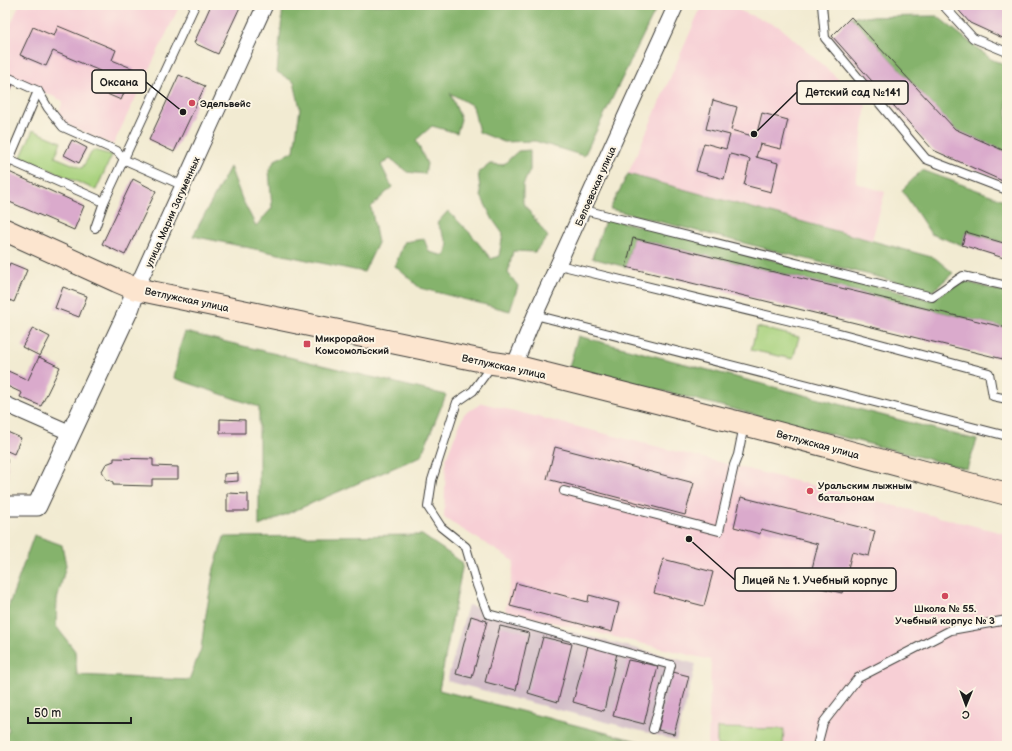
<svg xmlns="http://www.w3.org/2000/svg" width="1012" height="751" font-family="'Balsamiq Sans',sans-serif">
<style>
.built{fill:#f7cfd5}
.industrial{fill:#d2bdc8}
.green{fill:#a7d17d;stroke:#62764c}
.forest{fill:#85b36c;stroke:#506844}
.building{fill:#daaacc}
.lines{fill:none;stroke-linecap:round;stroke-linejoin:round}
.service-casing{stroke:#3c3b37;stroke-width:10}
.minor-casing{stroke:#3c3b37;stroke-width:17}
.tertiary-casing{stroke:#3c3b37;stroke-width:21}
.secondary-casing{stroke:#3c3b37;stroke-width:24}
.service{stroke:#fff;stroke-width:8}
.minor{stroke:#fff;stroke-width:15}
.tertiary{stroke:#fff;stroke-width:19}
.secondary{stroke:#fce5cf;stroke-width:22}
.poi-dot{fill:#d1495b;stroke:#fcf5e5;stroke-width:1.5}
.labels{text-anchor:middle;stroke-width:4;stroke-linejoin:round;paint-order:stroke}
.poi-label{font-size:10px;font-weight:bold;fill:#1c1c1c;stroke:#fcf5e5;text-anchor:start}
.street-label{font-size:10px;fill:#1c1c1c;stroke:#fcf5e5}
.leader{fill:none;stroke:#1c1c1c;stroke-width:1.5}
.callout-dot{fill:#1c1c1c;stroke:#fcf5e5;stroke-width:1.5}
.callout{fill:#fcf5e5;stroke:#1c1c1c;stroke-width:1.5}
.callout-label{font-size:11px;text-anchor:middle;font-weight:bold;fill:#1c1c1c}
</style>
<rect width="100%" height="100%" fill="#fcf5e5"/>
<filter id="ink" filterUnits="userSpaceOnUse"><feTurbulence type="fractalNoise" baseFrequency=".025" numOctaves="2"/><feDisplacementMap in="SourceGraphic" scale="8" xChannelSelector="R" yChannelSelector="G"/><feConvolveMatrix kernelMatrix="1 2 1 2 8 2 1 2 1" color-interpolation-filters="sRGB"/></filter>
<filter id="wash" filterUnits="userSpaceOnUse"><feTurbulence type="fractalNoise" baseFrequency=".012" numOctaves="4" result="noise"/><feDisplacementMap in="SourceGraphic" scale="16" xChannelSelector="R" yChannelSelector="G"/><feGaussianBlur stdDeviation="0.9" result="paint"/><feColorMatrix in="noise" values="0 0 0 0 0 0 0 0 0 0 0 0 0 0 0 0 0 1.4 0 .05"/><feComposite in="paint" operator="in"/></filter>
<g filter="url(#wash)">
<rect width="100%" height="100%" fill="#f2ebd2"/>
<g class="built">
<path d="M 19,5 L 180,5 L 113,145 L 57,120 L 63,101 L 5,74 L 5,38 Z"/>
<path d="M 702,5 L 726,5 L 780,27 L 866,104 L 856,183 L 885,192 L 872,240 L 628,174 Z"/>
<path d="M 482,403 L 1007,534 L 1007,746 L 708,746 L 711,660 L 505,611 L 514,561 L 444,518 L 446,458 L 464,414 Z"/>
</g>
<path class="industrial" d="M 468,605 L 696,664 L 676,740 L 447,681 Z"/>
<g class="green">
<path d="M 33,130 L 61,142 L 55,157 L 82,168 L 93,150 L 112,155 L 96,190 L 21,157 Z"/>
<path d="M 757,327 L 799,337 L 793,359 L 751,350 Z"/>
<path d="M 717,728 L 784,729 L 783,746 L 717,746 Z"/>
</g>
<g class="forest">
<path d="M 283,5 L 658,5 L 584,156 L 535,141 L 504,142 L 479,132 L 473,106 L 450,93 L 461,119 L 457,133 L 432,126 L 416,140 L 427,164 L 425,174 L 407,172 L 390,158 L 381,165 L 392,187 L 371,207 L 378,243 L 364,272 L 193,236 L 230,167 L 242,199 L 256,226 L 272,208 L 269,170 L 275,160 L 294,151 L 300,108 L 294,82 L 277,72 Z"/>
<path d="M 937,16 L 991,59 L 1007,66 L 1007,152 L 955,129 L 851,17 Z"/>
<path d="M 530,150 L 530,170 L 523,185 L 523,203 L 548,237 L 535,252 L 513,251 L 508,273 L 518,286 L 510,311 L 420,288 L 395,266 L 404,242 L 424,239 L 429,252 L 445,256 L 448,244 L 437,223 L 448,211 L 471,234 L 491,259 L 499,256 L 503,234 L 493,220 L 481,196 L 478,173 L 490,164 L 503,165 L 518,151 Z"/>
<path d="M 922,170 L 1007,201 L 1007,244 L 966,232 L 962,245 L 931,234 L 902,190 Z"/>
<path d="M 628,174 L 935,258 L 953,273 L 933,291 L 610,209 Z"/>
<path d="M 606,218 L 931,300 L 963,281 L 1007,293 L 1007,328 L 633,238 L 626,267 L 592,258 Z"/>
<path d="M 185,332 L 446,395 L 421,456 L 259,526 L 259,407 L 174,378 L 179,349 Z"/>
<path d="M 578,336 L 977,440 L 967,469 L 569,367 Z"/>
<path d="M 34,535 L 62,545 L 66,565 L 57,600 L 56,626 L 75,651 L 77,675 L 189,680 L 201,649 L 204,626 L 214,568 L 224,537 L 422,535 L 463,563 L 439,690 L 657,746 L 5,746 L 5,737 L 9,730 L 5,721 L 5,616 Z"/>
</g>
<g id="blocks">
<g class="building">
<path d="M 211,5 L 241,5 L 218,54 L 194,43 Z"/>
<path d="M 954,5 L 999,5 L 1007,9 L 1007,40 L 970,23 Z"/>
<path d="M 851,17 L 955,129 L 1007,152 L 1007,183 L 933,150 L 832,36 Z"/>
<path d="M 58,26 L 116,50 L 112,60 L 134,69 L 121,100 L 93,88 L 100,71 L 53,51 L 46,66 L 20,55 L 33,27 L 54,36 Z"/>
<path d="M 179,75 L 205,86 L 174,152 L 149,140 Z"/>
<path d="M 5,78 L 14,82 L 5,102 Z"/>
<path d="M 713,100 L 737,107 L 731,130 L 756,137 L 762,113 L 788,120 L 781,149 L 760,144 L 756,157 L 778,163 L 771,192 L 744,185 L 750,159 L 730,154 L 724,179 L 696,171 L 704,143 L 726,149 L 730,135 L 706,129 Z"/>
<path d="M 72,140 L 87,148 L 79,163 L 64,155 Z"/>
<path d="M 9,172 L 84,206 L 74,230 L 5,200 L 5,181 Z"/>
<path d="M 133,179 L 156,191 L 125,255 L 102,244 Z"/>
<path d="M 966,232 L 1007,244 L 1007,259 L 962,245 Z"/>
<path d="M 633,238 L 1007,328 L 1007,360 L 626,267 Z"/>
<path d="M 10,263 L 27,270 L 14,302 L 5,298 L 5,276 Z"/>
<path d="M 63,287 L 87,296 L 79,317 L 55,308 Z"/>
<path d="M 33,328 L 50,337 L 40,356 L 22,347 Z"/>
<path d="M 39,357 L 60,367 L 41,406 L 20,397 L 22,393 L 5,385 L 5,377 L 8,371 L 28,380 Z"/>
<path d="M 220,419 L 245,420 L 245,433 L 220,433 Z"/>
<path d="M 5,431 L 21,438 L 14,454 L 5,450 Z"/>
<path d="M 555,447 L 694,483 L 685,515 L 547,479 Z"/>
<path d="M 5,458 L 7,458 L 8,484 L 5,484 Z"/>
<path d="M 114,458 L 153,459 L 153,466 L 178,467 L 178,479 L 152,479 L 152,486 L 113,485 L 113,482 L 106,479 L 102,471 L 106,464 L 114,461 Z"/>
<path d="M 238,473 L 238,481 L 224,482 L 224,474 Z"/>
<path d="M 227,493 L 248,494 L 248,511 L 227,511 Z"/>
<path d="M 741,497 L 875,531 L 869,556 L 852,552 L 842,593 L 808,585 L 818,544 L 761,529 L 760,534 L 734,527 Z"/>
<path d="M 663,559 L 713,572 L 704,606 L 654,593 Z"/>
<path d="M 516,583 L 588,602 L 589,595 L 619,603 L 612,632 L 510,606 Z"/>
<path d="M 471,616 L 487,621 L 472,678 L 456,674 Z"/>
<path d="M 500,626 L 529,633 L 516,690 L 485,682 Z"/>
<path d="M 543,637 L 572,644 L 558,702 L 528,693 Z"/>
<path d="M 588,646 L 617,653 L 604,711 L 573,702 Z"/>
<path d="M 628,660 L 658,666 L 644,724 L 613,716 Z"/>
<path d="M 673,672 L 689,676 L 674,734 L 658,730 Z"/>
</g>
</g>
</g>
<g filter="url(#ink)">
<use href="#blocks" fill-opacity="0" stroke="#3c3b37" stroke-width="1"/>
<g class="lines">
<defs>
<g id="service">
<path d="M 822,5 L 825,38 L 926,159 L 1007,190"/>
<path d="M 943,5 L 973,38 L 1007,52"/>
<path d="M 5,76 L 38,91 L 5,169"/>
<path d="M 38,91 L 48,108 L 63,127 L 117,151 L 125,160 L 184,186"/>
<path d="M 9,160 L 104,202"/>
<path d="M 584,210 L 932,297 L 963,276 L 1007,286"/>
<path d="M 95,228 L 104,202 L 195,5"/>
<path d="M 559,265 L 828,330 L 989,373 L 993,396 L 1007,399"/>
<path d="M 535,315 L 1007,436"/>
<path d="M 492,365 L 473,391 L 457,402 L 432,480 L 428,507 L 441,527 L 466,547 L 477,585 L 488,614 L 671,665 L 653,729"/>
<path d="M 564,491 L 719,531 L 734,465 L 738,455 L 744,425"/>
<path d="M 817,746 L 823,723 L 858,678 L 951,630 L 1007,620"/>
</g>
<g id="minor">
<path d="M 136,289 L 265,5"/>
<path d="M 514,366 L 535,315 L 676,5"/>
<path d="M 5,404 L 71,433"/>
</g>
<path id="tertiary" d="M 5,506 L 37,506 L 130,307 L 136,289"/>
<path id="secondary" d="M 5,230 L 117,281 L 136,289 L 493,363 L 514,366 L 744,424 L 1007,494"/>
</defs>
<use href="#service" class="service-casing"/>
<use href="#minor" class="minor-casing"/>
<use href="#tertiary" class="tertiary-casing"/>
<use href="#secondary" class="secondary-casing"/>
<use href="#service" class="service"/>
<use href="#minor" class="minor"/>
<use href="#tertiary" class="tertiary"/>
<use href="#secondary" class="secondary"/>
</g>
</g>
<g class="poi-dot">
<circle cx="192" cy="103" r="4"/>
<rect x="303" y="340" width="8" height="8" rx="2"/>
<circle cx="810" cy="491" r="4"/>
<circle cx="945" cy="596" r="4"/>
</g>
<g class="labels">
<g class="poi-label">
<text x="200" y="107">Эдельвейс</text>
<text x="315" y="342">Микрорайон<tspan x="315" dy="12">Комсомольский</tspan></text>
<text x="818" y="489">Уральским лыжным<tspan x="818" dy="12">батальонам</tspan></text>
<text x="945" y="612" text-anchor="middle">Школа № 55.<tspan x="945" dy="12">Учебный корпус № 3</tspan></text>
</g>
<g class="street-label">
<text transform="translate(595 186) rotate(-66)" y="4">Белоевская улица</text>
<text transform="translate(172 212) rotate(-66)" y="4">улица Марии Загуменных</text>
<text transform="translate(187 299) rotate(12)" y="4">Ветлужская улица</text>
<text transform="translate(504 366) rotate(12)" y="4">Ветлужская улица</text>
<text transform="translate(818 444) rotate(15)" y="4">Ветлужская улица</text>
</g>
</g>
<path class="leader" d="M183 112L146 82M754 134L797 92M689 539L735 580"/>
<g class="callout-dot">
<circle cx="183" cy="112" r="4"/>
<circle cx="754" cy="134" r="4"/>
<circle cx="689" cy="539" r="4"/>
</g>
<g class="callout">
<rect x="92" y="70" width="54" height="23" rx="4"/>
<rect x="797" y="81" width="111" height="23" rx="4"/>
<rect x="735" y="568" width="161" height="23" rx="4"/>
</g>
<g class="callout-label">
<text x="119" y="86">Оксана</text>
<text x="853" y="96">Детский сад №141</text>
<text x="815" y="584">Лицей № 1. Учебный корпус</text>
</g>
<rect width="1012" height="751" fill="none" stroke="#fcf5e5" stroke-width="20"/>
<g transform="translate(966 705) rotate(181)" stroke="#fcf5e5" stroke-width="3" paint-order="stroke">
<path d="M0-3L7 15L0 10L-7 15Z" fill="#1c1c1c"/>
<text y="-6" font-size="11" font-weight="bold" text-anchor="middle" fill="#1c1c1c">С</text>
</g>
<path d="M28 717v6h103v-6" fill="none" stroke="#1c1c1c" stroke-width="2"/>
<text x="34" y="717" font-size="12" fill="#1c1c1c" stroke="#fcf5e5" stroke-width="3" paint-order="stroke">50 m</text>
</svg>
